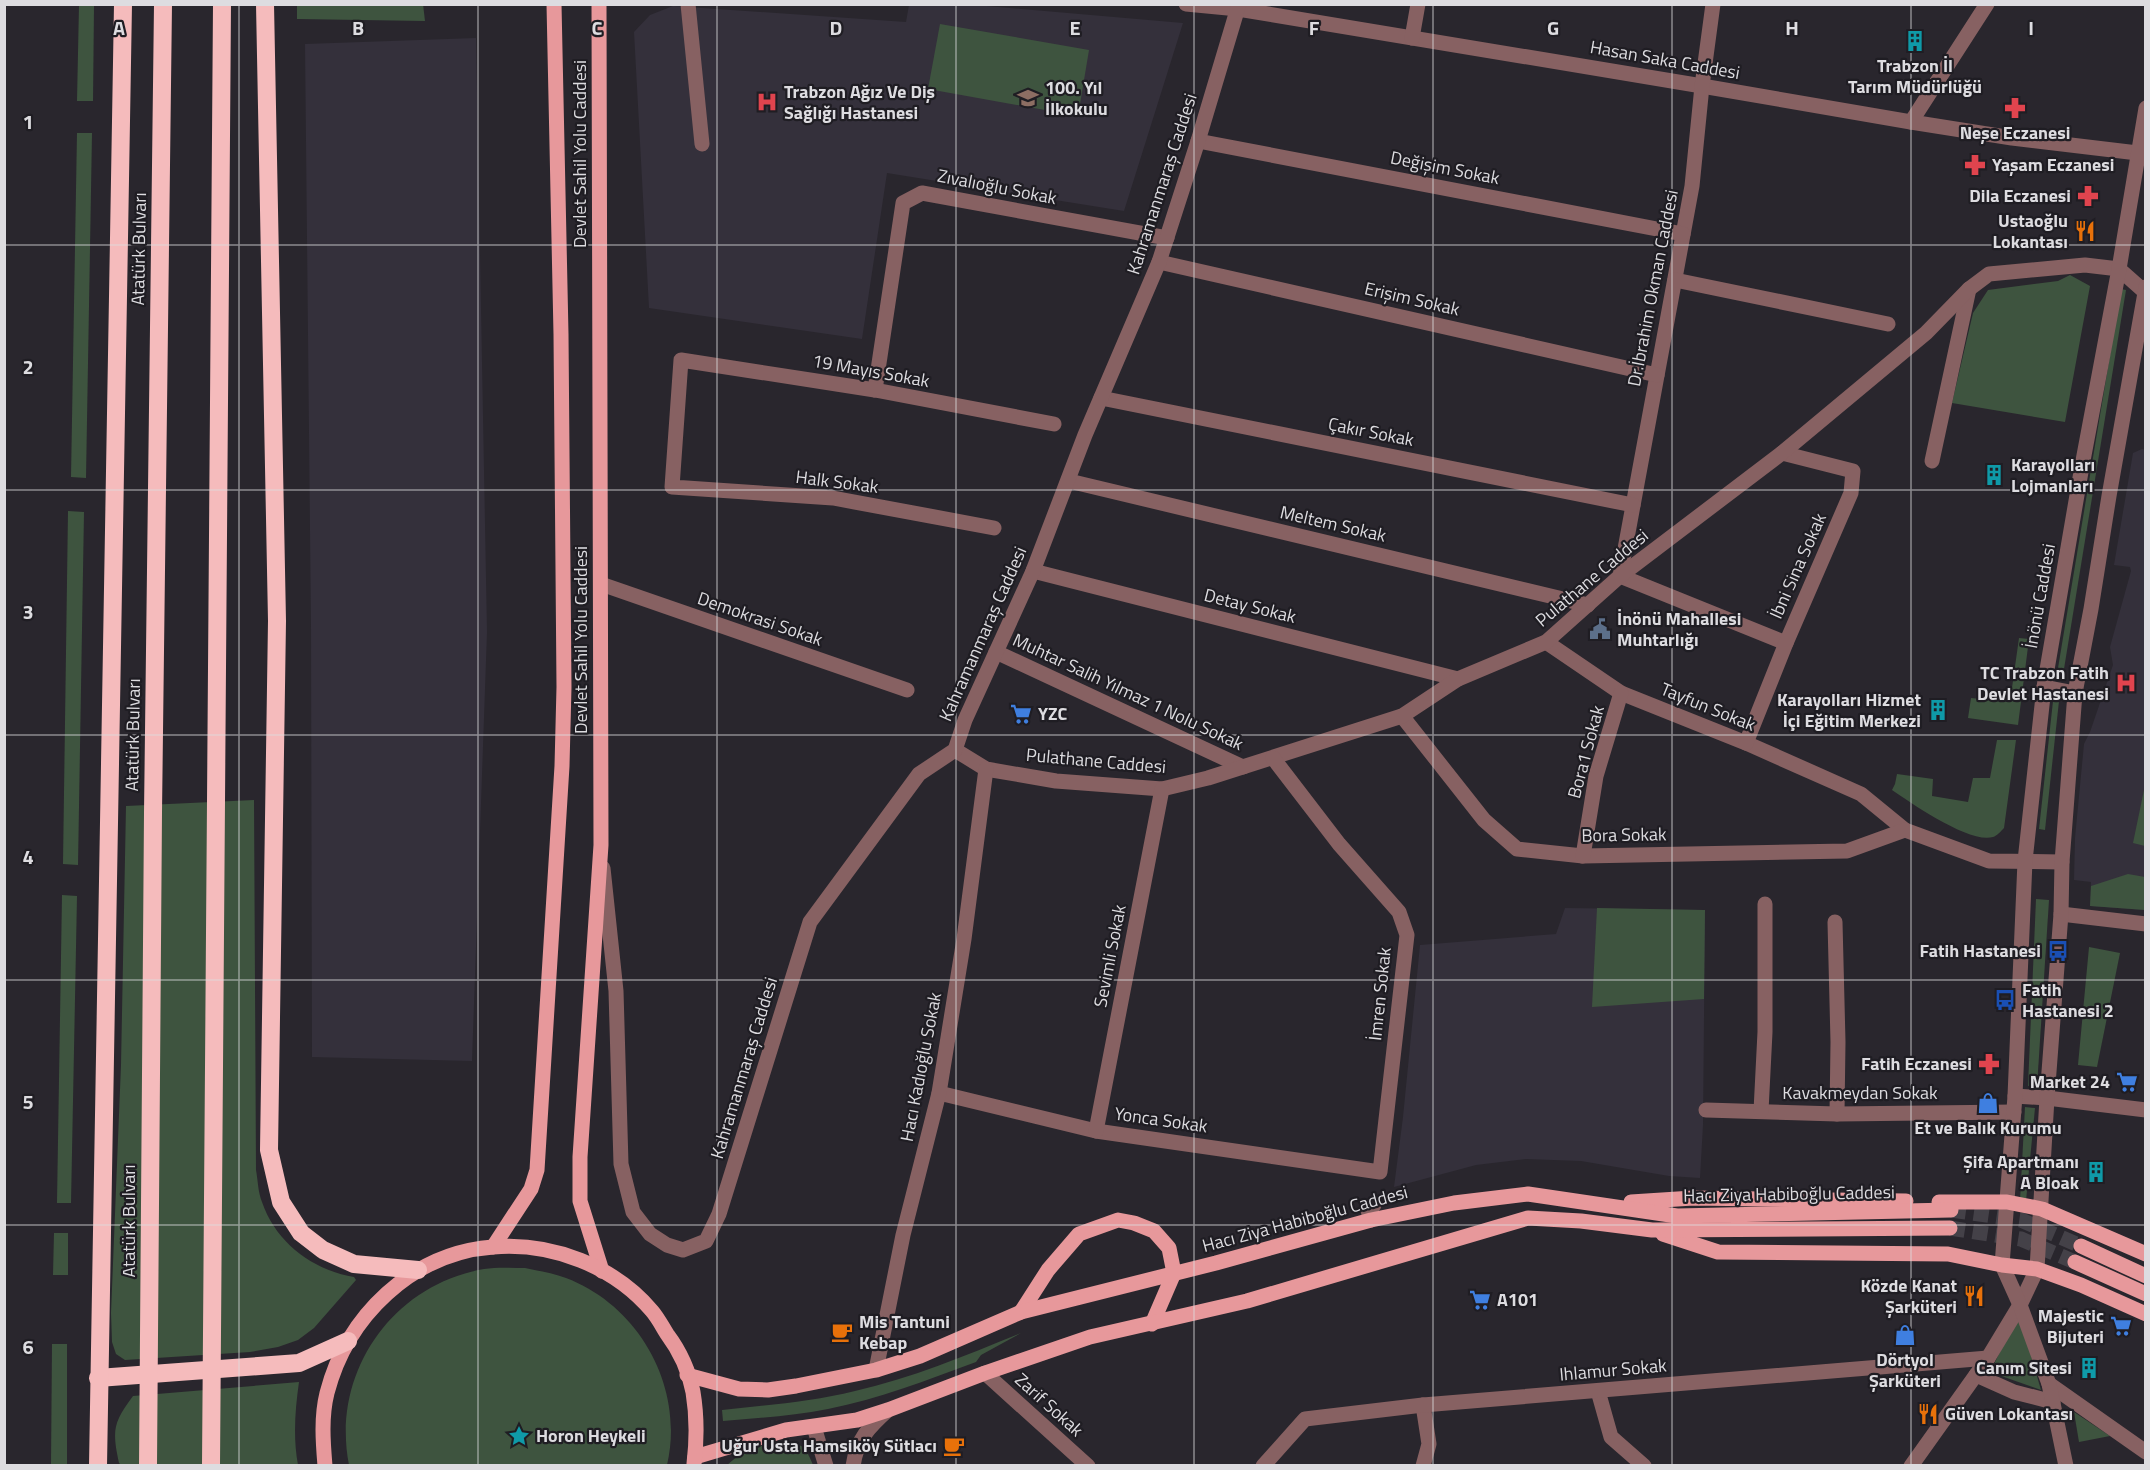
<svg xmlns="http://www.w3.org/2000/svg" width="2150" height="1470" font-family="'Titillium Web',sans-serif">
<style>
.built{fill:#34303b}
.green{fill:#3e543f}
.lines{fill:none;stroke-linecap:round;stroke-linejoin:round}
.major-tunnel{stroke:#444148;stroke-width:15;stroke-dasharray:15 8;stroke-linecap:butt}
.minor{stroke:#876162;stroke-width:15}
.major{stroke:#e7989b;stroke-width:15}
.highway{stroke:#f5bbbc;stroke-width:18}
.grid{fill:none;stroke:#dddce0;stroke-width:1.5;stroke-opacity:0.55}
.labels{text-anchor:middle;stroke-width:4.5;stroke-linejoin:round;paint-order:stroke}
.street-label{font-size:18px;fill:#dddce0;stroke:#1f1d23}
.poi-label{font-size:18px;font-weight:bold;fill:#dddce0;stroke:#1f1d23;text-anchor:end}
.grid-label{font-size:20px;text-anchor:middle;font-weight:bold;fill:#dddce0;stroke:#1f1d23;stroke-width:4.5;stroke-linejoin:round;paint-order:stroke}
</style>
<rect width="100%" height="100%" fill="#29262d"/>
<g class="built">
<path d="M 964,4 L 1183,23 L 1124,211 L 887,173 L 862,339 L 649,308 L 634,32 L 650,15 L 673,6 L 906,22 L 909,5 Z"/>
<path d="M 476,38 L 487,632 L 472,1061 L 312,1057 L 311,627 L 305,44 Z"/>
<path d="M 2142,449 L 2146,450 L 2145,910 L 2090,906 L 2091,882 L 2074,880 L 2075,838 L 2084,744 L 2090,732 L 2113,665 L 2110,647 L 2131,571 L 2130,567 L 2114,565 L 2133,453 Z"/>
<path d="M 1565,908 L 1705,910 L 1703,1125 L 1700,1178 L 1669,1176 L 1581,1161 L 1526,1159 L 1476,1165 L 1394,1187 L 1403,1117 L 1420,945 L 1556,934 Z"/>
</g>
<g class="green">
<path d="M 423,4 L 425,21 L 297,19 L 297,5 Z"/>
<path d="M 79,5 L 94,5 L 93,101 L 77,101 Z"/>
<path d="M 940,24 L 1089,50 L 1078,116 L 928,89 Z"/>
<path d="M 77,133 L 92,133 L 86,478 L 71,477 Z"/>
<path d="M 2070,275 L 2090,286 L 2065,422 L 1952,403 L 1973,313 L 1988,290 L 2058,281 Z"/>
<path d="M 2121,289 L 2126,290 L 2063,675 L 2057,674 Z"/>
<path d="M 68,511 L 84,512 L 78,865 L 63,864 Z"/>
<path d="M 2019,638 L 2029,639 L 2018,725 L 1968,718 L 1971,698 L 2010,702 Z"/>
<path d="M 2053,701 L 2059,701 L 2045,830 L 2039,829 Z"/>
<path d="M 1997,740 L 2016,740 L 2004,828 C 2001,831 1997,836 1993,837 C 1970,844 1911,803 1892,790 L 1895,784 L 1897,774 L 1933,779 L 1932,796 L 1968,802 L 1973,778 L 1990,778 Z"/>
<path d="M 2144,790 L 2146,790 L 2145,846 L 2133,843 Z"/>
<path d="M 254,800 L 256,1170 C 258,1181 258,1192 262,1202 C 276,1243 313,1270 354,1277 L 356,1280 L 314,1328 L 298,1340 L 278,1347 L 250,1352 L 125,1360 L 116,1354 L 112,1342 L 111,1313 L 121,1065 L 126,806 Z"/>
<path d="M 2128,874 L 2145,877 L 2145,910 L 2090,906 L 2091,886 Z"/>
<path d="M 62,895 L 77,896 L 71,1203 L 57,1203 Z"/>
<path d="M 2036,899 L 2049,900 L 2037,1087 L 2028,1086 Z"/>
<path d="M 1597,908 L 1705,910 L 1704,999 L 1592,1007 Z"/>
<path d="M 2089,947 L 2120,953 L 2097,1067 L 2078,1065 Z"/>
<path d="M 2025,1107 L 2035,1108 L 2026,1201 L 2020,1201 Z"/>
<path d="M 54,1233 L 68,1233 L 68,1275 L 53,1275 Z"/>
<path d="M 525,1268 C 538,1271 553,1273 566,1278 C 640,1306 685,1388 667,1465 L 349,1465 C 331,1374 391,1285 484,1269 C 497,1267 512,1268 525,1268 Z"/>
<path d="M 2019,1314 L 2041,1390 L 1990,1372 Z"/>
<path d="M 1021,1333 L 981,1355 L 976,1362 C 927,1380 879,1399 828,1409 C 793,1416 758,1418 723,1421 L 722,1410 C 766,1405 811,1402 855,1391 C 912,1378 967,1355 1021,1333 Z"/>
<path d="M 52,1344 L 67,1344 L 67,1465 L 51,1465 Z"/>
<path d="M 299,1382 C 295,1410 293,1438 298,1465 L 121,1465 L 119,1463 C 112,1430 113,1423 133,1396 Z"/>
<path d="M 2074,1412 L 2110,1436 L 2079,1442 Z"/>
<path d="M 775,1442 C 799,1444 804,1441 813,1465 L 727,1465 L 745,1450 Z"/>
</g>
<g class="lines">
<g class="major-tunnel">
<path d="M 1951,1210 L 2021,1220 L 2081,1246"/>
<path d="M 1950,1228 L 2021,1239 L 2075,1262"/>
</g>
<g class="minor">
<path d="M 688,4 L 702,144"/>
<path d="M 1186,4 L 1238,9 L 1702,86 L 1911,122 L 2012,138 L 2146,154"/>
<path d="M 1713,4 L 1702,86 L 1692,186 L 1620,576 L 1786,643"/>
<path d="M 1412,38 L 1418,4"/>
<path d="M 1911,122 L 1987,4"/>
<path d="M 1198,141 L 1683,234"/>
<path d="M 1159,262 L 1657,375"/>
<path d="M 1675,280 L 1888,324"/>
<path d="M 875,390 L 903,203 L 922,193 L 1167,238"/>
<path d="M 1101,398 L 1633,505"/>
<path d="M 1932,461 L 1969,289"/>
<path d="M 1069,481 L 1588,605"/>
<path d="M 994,528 L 833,498 L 672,487 L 681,360 L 875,390 L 1054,424"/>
<path d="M 1033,571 L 1458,679"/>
<path d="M 601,584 L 907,690"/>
<path d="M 1546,642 L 1621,693 L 1746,743 L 1861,794 L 1905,830 L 1989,861 L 2062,862"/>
<path d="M 996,652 L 1243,767"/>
<path d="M 2044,687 L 2075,693"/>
<path d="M 1402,716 L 1484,820 L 1517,849 L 1583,856 L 1847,851 L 1905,830"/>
<path d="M 1746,743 L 1786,643 L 1851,493 L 1853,471 L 1782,453"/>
<path d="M 955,750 L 986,769 L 1056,781 L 1162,789 L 1208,778 L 1402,716 L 1458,679 L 1546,642 L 1620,576 L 1782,453 L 1926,333 L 1969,289 L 1989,274 L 2085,265 L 2119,269 L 2146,293"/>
<path d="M 1583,856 L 1596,776 L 1621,693"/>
<path d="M 603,868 L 616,991 L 621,1164 L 633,1212 L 650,1234 L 667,1245 L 683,1250 L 706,1241 L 719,1214 L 810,922 L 919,774 L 955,750 L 965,720 L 1033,571 L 1085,435 L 1159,262 L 1198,141 L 1239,4"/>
<path d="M 2061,914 L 2146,924"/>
<path d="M 1835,922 L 1838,1042 L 1837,1114"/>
<path d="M 939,1093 L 1096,1131 L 1380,1172 L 1407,935 L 1399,912 L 1339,844 L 1273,758"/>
<path d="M 2015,1096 L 2047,1098 L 2146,1110"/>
<path d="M 1706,1110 L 1837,1114 L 2014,1112"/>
<path d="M 1761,1111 L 1765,1032 L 1765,904"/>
<path d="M 1096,1131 L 1162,789"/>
<path d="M 1371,1220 L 1367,1207 L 1374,1205"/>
<path d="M 876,1370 L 903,1235 L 939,1093 L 964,939 L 986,769"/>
<path d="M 985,1373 L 1088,1466"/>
<path d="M 1976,1375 L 2014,1392 L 2053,1402"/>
<path d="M 2049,1384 L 2146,1452"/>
<path d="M 1598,1391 L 1611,1437 L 1644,1466"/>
<path d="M 1423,1405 L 1429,1444 L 1423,1466"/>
<path d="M 814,1427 L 826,1466"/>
<path d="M 853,1466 C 857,1439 869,1427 888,1410"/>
<path d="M 1263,1466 L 1305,1419 L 1423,1405 L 1988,1358"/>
<path d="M 1911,1466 L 1988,1358 L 2020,1305 L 2037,1269 L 2047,1098 L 2061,914 L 2062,862 L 2075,693 L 2091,609 L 2109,496 L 2146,287"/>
<path d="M 2066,1466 L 2049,1384 L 2020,1305 L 2002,1265 L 2015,1096 L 2025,861 L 2044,687 L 2082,466 L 2119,269 L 2146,108"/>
</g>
<g class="major">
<path d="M 599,4 L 601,845 L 580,1157 L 580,1201 L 602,1271"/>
<path d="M 1631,1202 L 1693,1198 L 1906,1201"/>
<path d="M 1939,1202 L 2007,1202 L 2042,1209 L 2146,1254"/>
<path d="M 1663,1234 L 1718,1252 L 1948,1254 L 2002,1265 L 2037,1269 L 2081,1285 L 2146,1314"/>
<path d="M 2081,1246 L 2146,1276"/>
<path d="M 493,1247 L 531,1189 L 537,1170 L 562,766 L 564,687 L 561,334 L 554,4"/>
<path d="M 2075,1262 L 2146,1294"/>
<path d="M 1021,1312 L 1048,1270 L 1079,1234 L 1118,1220 L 1134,1223 L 1154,1231 L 1169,1248 L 1174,1273 L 1152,1324"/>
<path d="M 687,1375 L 739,1389 L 768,1390 L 796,1386 L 876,1370 L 920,1356 L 1021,1312 L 1216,1263 L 1371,1220 L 1454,1203 L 1528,1194 L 1677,1216 L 1951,1210"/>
<path d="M 695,1457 L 786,1430 L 857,1420 L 888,1410 L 985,1373 L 1090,1337 L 1247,1301 L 1528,1218 L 1581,1221 L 1652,1230 L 1950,1228"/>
<path d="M 325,1466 C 323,1442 321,1417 327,1393 C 347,1316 412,1253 493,1247 C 552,1242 614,1266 652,1311 C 658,1318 662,1326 667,1334 C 679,1350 689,1371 693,1392 C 697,1416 697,1439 694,1464"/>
</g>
<g class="highway">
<path d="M 265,4 L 277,621 L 269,1150 L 281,1202 L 301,1233 L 323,1250 L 354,1264 L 418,1270"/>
<path d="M 98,1378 L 299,1363 L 348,1341"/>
<path d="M 98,1466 L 123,4"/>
<path d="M 148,1466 L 153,813 L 163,4"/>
<path d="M 211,1466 L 222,4"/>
</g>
</g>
<path class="grid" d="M 239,4 L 239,1466M 478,4 L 478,1466M 717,4 L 717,1466M 956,4 L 956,1466M 1194,4 L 1194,1466M 1433,4 L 1433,1466M 1672,4 L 1672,1466M 1911,4 L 1911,1466M 4,245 L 2146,245M 4,490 L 2146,490M 4,735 L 2146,735M 4,980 L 2146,980M 4,1225 L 2146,1225"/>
<defs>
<symbol id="building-bare" viewBox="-9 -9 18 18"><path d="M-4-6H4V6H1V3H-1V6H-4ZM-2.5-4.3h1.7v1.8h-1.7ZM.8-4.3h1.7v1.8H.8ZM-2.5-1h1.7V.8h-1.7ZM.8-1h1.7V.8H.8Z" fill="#0f9aa8" stroke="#1f1d23" stroke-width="2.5" paint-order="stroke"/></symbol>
<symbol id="school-bare" viewBox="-9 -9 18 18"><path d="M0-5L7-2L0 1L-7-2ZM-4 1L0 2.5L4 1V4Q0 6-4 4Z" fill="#8d6e63" stroke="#1f1d23" stroke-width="2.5" paint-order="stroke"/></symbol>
<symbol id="hospital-bare" viewBox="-9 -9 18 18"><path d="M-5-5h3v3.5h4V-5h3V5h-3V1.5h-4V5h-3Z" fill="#e0444e" stroke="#1f1d23" stroke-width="2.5" paint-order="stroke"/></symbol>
<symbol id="pharmacy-bare" viewBox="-9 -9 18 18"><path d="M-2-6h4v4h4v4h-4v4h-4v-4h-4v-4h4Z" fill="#e0444e" stroke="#1f1d23" stroke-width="2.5" paint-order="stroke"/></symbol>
<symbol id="restaurant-bare" viewBox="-9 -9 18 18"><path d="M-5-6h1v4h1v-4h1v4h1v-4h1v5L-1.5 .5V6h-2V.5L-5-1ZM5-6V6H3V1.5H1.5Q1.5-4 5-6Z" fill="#e8710a" stroke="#1f1d23" stroke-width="2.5" paint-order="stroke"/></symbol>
<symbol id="civic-bare" viewBox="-9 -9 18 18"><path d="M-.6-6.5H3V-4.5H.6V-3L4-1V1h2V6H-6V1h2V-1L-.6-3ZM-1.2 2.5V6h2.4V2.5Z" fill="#5c6f8a" stroke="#1f1d23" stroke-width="2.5" paint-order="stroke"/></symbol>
<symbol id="supermarket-bare" viewBox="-9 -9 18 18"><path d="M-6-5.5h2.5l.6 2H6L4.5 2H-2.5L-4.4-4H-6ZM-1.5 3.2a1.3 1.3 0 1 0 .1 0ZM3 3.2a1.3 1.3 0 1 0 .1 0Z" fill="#3f7fe0" stroke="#1f1d23" stroke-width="2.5" paint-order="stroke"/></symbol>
<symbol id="bus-bare" viewBox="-9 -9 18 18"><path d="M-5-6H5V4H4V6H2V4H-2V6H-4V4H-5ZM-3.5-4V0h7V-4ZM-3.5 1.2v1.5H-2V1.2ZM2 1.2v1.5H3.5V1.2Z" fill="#1a4fb4" stroke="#1f1d23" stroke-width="2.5" paint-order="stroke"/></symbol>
<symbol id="shop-bare" viewBox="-9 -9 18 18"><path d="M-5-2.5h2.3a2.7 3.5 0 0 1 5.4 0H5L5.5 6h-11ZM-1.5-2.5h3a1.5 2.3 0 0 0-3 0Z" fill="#3f7fe0" stroke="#1f1d23" stroke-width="2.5" paint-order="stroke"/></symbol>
<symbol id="cafe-bare" viewBox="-9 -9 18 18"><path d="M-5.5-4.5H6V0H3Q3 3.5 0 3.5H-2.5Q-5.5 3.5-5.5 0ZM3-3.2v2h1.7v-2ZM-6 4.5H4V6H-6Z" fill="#e8710a" stroke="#1f1d23" stroke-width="2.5" paint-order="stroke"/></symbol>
<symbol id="sight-bare" viewBox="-9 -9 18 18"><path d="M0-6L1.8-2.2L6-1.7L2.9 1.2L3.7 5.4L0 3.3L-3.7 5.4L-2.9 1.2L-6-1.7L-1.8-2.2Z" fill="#0f9aa8" stroke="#1f1d23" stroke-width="2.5" paint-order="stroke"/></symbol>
</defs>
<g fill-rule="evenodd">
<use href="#building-bare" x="1900" y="26" width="30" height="30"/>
<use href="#school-bare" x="1013" y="83" width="30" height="30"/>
<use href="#hospital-bare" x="752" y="87" width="30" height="30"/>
<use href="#pharmacy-bare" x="2000" y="93" width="30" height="30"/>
<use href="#pharmacy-bare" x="1960" y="150" width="30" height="30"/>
<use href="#pharmacy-bare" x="2073" y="181" width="30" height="30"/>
<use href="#restaurant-bare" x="2070" y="216" width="30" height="30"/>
<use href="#building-bare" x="1979" y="460" width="30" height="30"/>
<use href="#civic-bare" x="1585" y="614" width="30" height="30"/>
<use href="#hospital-bare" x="2111" y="668" width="30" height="30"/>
<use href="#building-bare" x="1923" y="695" width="30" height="30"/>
<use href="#supermarket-bare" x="1006" y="699" width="30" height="30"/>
<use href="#bus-bare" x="2043" y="936" width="30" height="30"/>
<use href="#bus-bare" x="1990" y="985" width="30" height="30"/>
<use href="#pharmacy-bare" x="1974" y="1049" width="30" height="30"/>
<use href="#supermarket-bare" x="2112" y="1067" width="30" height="30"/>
<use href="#shop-bare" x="1973" y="1088" width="30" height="30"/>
<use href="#building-bare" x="2081" y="1157" width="30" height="30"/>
<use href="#restaurant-bare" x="1959" y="1281" width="30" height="30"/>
<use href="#supermarket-bare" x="1465" y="1285" width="30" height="30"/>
<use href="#supermarket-bare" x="2106" y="1311" width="30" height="30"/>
<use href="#cafe-bare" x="827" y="1317" width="30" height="30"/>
<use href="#shop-bare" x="1890" y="1320" width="30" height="30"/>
<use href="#building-bare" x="2074" y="1353" width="30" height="30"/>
<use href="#restaurant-bare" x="1913" y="1399" width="30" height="30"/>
<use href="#sight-bare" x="504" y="1421" width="30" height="30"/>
<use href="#cafe-bare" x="939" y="1431" width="30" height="30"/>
</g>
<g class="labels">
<g class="street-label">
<text transform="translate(1665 60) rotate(10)" y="6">Hasan Saka Caddesi</text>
<text transform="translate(580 154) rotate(-90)" y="6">Devlet Sahil Yolu Caddesi</text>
<text transform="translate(1445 168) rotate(11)" y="6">Değişim Sokak</text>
<text transform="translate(1162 184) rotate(-72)" y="6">Kahramanmaraş Caddesi</text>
<text transform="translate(997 187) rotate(11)" y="6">Zıvalıoğlu Sokak</text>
<text transform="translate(139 249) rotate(-89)" y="6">Atatürk Bulvarı</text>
<text transform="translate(1653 288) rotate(-79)" y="6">Dr.İbrahim Okman Caddesi</text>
<text transform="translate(1412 299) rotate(13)" y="6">Erişim Sokak</text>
<text transform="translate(871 371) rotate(10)" y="6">19 Mayıs Sokak</text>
<text transform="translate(1371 432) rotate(11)" y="6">Çakır Sokak</text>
<text transform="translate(837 482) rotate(7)" y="6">Halk Sokak</text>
<text transform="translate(1333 524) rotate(13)" y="6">Meltem Sokak</text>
<text transform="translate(1798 566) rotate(-66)" y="6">İbni Sina Sokak</text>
<text transform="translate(1592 578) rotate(-40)" y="6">Pulathane Caddesi</text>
<text transform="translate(2040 596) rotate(-80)" y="6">İnönü Caddesi</text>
<text transform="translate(1250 606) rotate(14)" y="6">Detay Sokak</text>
<text transform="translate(760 619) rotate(19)" y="6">Demokrasi Sokak</text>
<text transform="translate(983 634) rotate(-66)" y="6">Kahramanmaraş Caddesi</text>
<text transform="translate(581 640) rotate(-90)" y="6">Devlet Sahil Yolu Caddesi</text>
<text transform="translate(1128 692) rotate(25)" y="6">Muhtar Salih Yılmaz 1 Nolu Sokak</text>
<text transform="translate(1708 707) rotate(22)" y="6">Tayfun Sokak</text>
<text transform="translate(133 735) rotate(-89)" y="6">Atatürk Bulvarı</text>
<text transform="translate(1586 752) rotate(-75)" y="6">Bora1 Sokak</text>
<text transform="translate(1096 761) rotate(5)" y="6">Pulathane Caddesi</text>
<text transform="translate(1624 835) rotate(-1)" y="6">Bora Sokak</text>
<text transform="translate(1110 956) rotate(-79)" y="6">Sevimli Sokak</text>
<text transform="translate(1380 994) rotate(-84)" y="6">İmren Sokak</text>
<text transform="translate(921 1067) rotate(-79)" y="6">Hacı Kadıoğlu Sokak</text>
<text transform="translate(744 1068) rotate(-73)" y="6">Kahramanmaraş Caddesi</text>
<text x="1860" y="1099">Kavakmeydan Sokak</text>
<text transform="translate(1161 1120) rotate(8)" y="6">Yonca Sokak</text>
<text transform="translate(1789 1194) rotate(-1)" y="6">Hacı Ziya Habiboğlu Caddesi</text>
<text transform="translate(1305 1219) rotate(-15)" y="6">Hacı Ziya Habiboğlu Caddesi</text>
<text transform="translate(129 1221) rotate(-90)" y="6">Atatürk Bulvarı</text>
<text transform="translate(1613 1370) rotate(-5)" y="6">Ihlamur Sokak</text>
<text transform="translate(1049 1405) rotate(42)" y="6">Zarif Sokak</text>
</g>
<g class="poi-label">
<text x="1915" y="72" text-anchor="middle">Trabzon İl<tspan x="1915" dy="21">Tarım Müdürlüğü</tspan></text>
<text x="1045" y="94" text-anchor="start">100. Yıl<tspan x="1045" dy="21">İlkokulu</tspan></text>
<text x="784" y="98" text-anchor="start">Trabzon Ağız Ve Diş<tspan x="784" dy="21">Sağlığı Hastanesi</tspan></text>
<text x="2015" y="139" text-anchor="middle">Neşe Eczanesi</text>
<text x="1992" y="171" text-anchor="start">Yaşam Eczanesi</text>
<text x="2071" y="202">Dila Eczanesi</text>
<text x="2068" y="227">Ustaoğlu<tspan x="2068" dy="21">Lokantası</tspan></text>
<text x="2011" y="471" text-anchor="start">Karayolları<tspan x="2011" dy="21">Lojmanları</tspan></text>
<text x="1617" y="625" text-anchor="start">İnönü Mahallesi<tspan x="1617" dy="21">Muhtarlığı</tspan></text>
<text x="2109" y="679">TC Trabzon Fatih<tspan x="2109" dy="21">Devlet Hastanesi</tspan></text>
<text x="1921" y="706">Karayolları Hizmet<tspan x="1921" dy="21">İçi Eğitim Merkezi</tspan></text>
<text x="1038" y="720" text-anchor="start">YZC</text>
<text x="2041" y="957">Fatih Hastanesi</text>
<text x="2022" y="996" text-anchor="start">Fatih<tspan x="2022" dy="21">Hastanesi 2</tspan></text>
<text x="1972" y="1070">Fatih Eczanesi</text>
<text x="2110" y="1088">Market 24</text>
<text x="1988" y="1134" text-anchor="middle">Et ve Balık Kurumu</text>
<text x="2079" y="1168">Şifa Apartmanı<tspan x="2079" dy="21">A Bloak</tspan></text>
<text x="1957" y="1292">Közde Kanat<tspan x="1957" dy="21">Şarküteri</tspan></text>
<text x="1497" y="1306" text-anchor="start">A101</text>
<text x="2104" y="1322">Majestic<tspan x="2104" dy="21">Bijuteri</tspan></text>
<text x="859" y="1328" text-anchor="start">Mis Tantuni<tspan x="859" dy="21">Kebap</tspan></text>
<text x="1905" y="1366" text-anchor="middle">Dörtyol<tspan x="1905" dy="21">Şarküteri</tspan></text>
<text x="2072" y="1374">Canım Sitesi</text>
<text x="1945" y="1420" text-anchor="start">Güven Lokantası</text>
<text x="536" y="1442" text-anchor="start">Horon Heykeli</text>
<text x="937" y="1452">Uğur Usta Hamsiköy Sütlacı</text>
</g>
</g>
<g class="grid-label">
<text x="119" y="35">A</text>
<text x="358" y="35">B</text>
<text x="597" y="35">C</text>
<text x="836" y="35">D</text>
<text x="1075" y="35">E</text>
<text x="1314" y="35">F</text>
<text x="1553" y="35">G</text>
<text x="1792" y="35">H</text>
<text x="2031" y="35">I</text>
<text x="28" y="129">1</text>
<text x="28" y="374">2</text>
<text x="28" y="619">3</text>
<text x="28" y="864">4</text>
<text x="28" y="1109">5</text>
<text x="28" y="1354">6</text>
</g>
<rect width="2150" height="1470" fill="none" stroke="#dddce0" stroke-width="12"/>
</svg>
